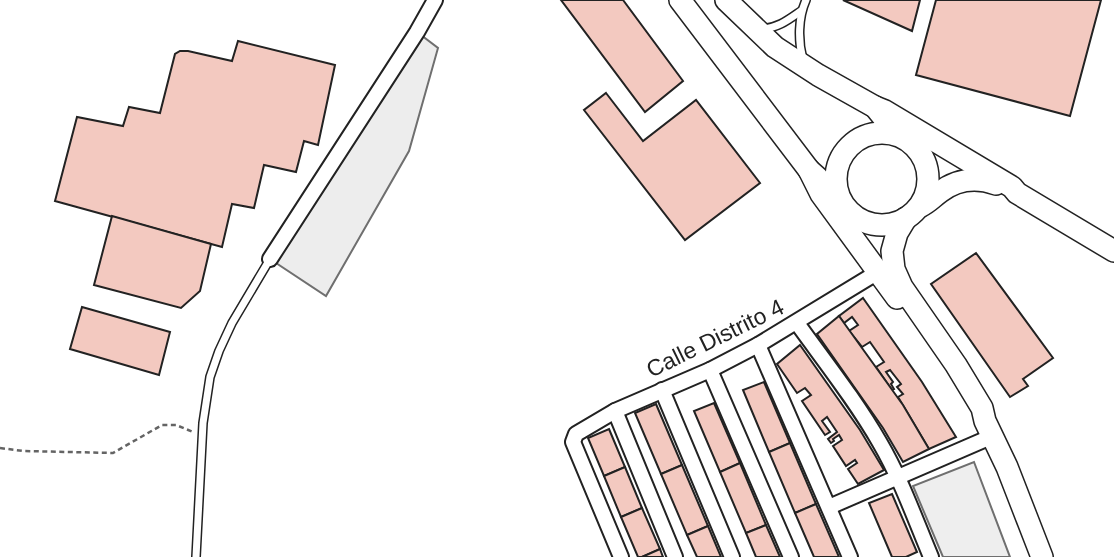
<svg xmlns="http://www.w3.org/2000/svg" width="1114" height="557" font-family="Arial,sans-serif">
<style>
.green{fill:#eee;stroke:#6f6f6f;stroke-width:2}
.parking{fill:#ededed;stroke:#6f6f6f;stroke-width:2}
.building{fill:#f3c9c0;stroke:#222;stroke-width:2}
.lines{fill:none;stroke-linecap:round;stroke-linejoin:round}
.lane-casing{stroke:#222;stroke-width:10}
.street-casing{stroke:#222;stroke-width:18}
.primary-casing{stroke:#222;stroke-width:24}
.path{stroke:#646464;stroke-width:2.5;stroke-dasharray:5 3.5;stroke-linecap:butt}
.lane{stroke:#fff;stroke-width:7}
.street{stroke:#fff;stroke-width:14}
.primary{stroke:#fff;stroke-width:21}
.labels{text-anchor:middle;stroke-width:5;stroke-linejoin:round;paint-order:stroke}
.street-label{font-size:23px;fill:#222;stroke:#fff}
</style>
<rect width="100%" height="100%" fill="#fff"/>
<path class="green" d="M 974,462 L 1010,557 L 943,557 L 913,486 Z"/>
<path class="parking" d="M 417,32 L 438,48 L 409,151 L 326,296 L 270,259 Z"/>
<g class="building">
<path d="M 561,0 L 623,0 L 683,81 L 645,112 Z"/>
<path d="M 843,0 L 920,0 L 912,31 Z"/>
<path d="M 936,0 L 1101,0 L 1070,116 L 916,75 Z"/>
<path d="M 238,41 L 335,65 L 318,145 L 304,141 L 296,172 L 264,165 L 254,208 L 232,204 L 222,247 L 55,201 L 77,117 L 123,126 L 129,107 L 160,113 L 175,54 L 180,51 L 188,51 L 232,61 Z"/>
<path d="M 606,93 L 643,141 L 696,100 L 760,183 L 685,240 L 584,110 Z"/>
<path d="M 112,216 L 211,244 L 200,291 L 181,308 L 94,285 Z"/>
<path d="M 976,253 L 1053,358 L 1023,379 L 1028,386 L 1010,397 L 931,284 Z"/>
<path d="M 863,298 L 922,382 L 956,437 L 929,449 L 898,397 L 903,394 L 897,387 L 901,384 L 890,370 L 886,372 L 893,382 L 891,384 L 894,389 L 892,390 L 876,367 L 884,362 L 870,342 L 862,347 L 849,331 L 858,325 L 852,317 L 844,323 L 839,316 Z"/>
<path d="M 82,307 L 170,332 L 159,375 L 70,349 Z"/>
<path d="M 839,316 L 903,405 L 929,449 L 903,462 L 883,428 L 817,334 Z"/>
<path d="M 800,345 L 860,430 L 884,470 L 858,484 L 848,469 L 857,463 L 855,460 L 846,466 L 833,446 L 842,440 L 839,435 L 833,439 L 834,441 L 831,443 L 828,439 L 837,432 L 827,417 L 822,421 L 830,432 L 825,435 L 802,401 L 811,395 L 805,388 L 797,393 L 777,364 Z"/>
<path d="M 764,382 L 790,443 L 769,452 L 743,390 Z"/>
<path d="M 714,403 L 740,463 L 720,472 L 694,411 Z"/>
<path d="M 656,404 L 682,465 L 661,474 L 635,413 Z"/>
<path d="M 609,429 L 625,467 L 604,476 L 588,438 Z"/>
<path d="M 790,443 L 816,504 L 795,513 L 769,452 Z"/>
<path d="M 740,463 L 766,525 L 746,533 L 720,472 Z"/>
<path d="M 682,465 L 708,526 L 687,535 L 661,474 Z"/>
<path d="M 625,467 L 642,508 L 621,517 L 604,476 Z"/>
<path d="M 892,494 L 917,552 L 906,557 L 892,557 L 869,503 Z"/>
<path d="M 816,504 L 839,557 L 814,557 L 795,513 Z"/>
<path d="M 642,508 L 660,549 L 642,557 L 638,557 L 621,517 Z"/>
<path d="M 766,525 L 780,557 L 756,557 L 746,533 Z"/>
<path d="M 708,526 L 721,557 L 697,557 L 687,535 Z"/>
<path d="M 660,549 L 663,557 L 642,557 Z"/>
</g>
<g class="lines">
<defs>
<g id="lane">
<path d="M 762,29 C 778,28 788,20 801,11"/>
<path d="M 803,60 C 798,41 798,18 806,0"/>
<path d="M 196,557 L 203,423 L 210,377 L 219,351 L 232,323 L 270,259"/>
</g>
<g id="street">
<path d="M 270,259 L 417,32 L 435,0"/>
<path d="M 797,323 C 825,362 856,401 880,443 C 901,479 915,519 931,557"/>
<path d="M 758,345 L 850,557"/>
<path d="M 710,370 L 791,557"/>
<path d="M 662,390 L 732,557"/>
<path d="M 615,411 L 675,557"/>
<path d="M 829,507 L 993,436"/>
<path d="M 621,557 L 573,442 L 576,434 L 615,411 L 710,370 L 758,345 L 878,272"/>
</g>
<g id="primary">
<path d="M 680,0 L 809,170 L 818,178"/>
<path d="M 726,0 L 775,47 L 818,75 L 875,107 L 883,117"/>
<path d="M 875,107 L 885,111 L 1012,187 L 1017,193 L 1114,251"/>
<circle cx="882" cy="179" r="46"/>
<path d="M 809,170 L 821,194 L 897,298"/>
<path d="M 921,206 C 929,202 933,197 940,192 C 957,179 976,177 996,184"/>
<path d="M 906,218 L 897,233 L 892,251 L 894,269 L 902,287 L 956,365 L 982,408 L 985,421 L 1007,467 L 1042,557"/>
</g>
</defs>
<use href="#lane" class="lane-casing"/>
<use href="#street" class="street-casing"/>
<use href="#primary" class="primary-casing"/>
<path class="path" d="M 0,448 L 23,451 L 113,453 L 162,425 L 176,425 L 193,432"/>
<use href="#lane" class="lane"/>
<use href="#street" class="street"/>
<use href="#primary" class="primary"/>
</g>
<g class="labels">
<g class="street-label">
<text transform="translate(715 338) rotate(-26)" y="8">Calle Distrito 4</text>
</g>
</g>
</svg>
